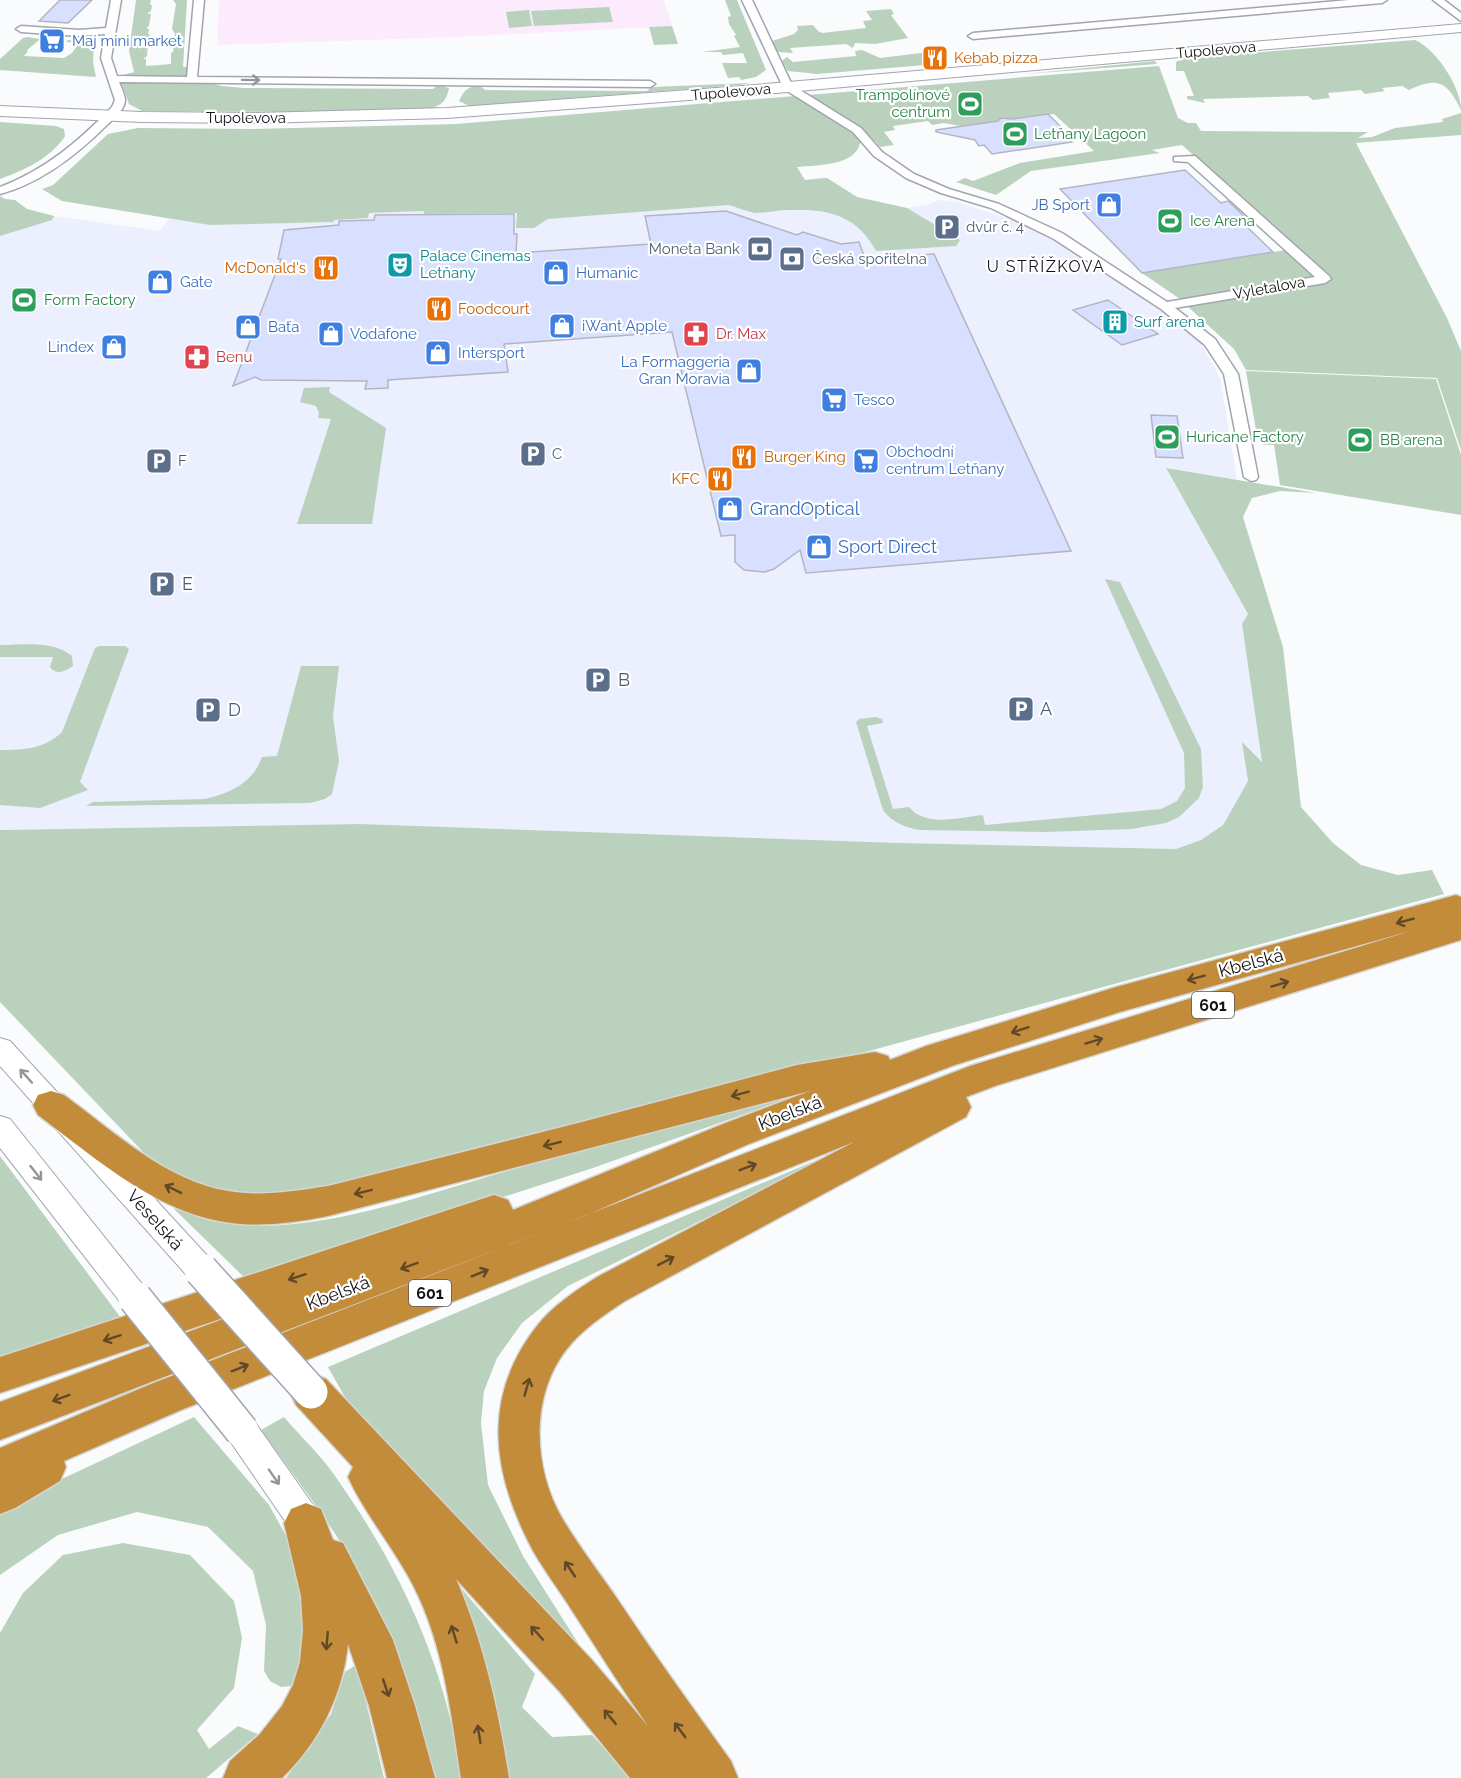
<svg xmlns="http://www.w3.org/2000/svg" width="1461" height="1778" font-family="Raleway,sans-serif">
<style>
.built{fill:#ebeffe}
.education{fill:#fbebfd}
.green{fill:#bad2bd}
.building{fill:#d9e0ff;stroke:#b3b5c0;stroke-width:1.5}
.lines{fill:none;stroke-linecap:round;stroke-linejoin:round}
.street-casing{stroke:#a2a4af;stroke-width:3}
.secondary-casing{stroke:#a2a4af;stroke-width:2}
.highway-casing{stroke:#d4d5d5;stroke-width:3}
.street{fill:#fff;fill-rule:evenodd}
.secondary{fill:#fff;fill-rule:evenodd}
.highway{fill:#c28c3b;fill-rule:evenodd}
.secondary-bridge-casing{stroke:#a2a4af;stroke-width:36;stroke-linecap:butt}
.secondary-bridge{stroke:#fff;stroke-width:33}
.oneway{stroke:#949596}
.oneway2{stroke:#614927}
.labels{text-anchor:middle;stroke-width:4.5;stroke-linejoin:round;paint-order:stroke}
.far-shop-label{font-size:15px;fill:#366cbe;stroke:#fff;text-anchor:start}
.far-street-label{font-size:15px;fill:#121316;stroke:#fff}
.far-food-label{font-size:15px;fill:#c56008;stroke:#fff;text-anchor:start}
.far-leisure-label{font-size:15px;fill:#27864d;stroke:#fff;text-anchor:start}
.far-service-label{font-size:15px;fill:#4e5e75;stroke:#fff;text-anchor:start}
.far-culture-label{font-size:15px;fill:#0d838f;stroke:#fff;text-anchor:start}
.far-health-label{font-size:15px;fill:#be3a42;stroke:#fff;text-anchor:start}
.far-neighbourhood-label{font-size:16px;letter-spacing:1.5px;fill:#121316;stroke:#fff}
.shield{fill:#fff;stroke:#595a5c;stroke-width:1.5}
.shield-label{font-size:16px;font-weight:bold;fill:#121316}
.shop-label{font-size:18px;fill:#366cbe;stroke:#fff;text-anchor:start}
.service-label{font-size:18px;fill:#4e5e75;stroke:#fff;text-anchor:start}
.street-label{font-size:18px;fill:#121316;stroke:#fff}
</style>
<rect width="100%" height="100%" fill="#fafbfd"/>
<path class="built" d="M 819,177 L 827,178 L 857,197 L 874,201 L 907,208 L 929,204 L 940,200 L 954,201 L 1010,219 L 1059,242 L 1154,305 L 1201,343 L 1220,378 L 1237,480 L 1166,469 L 1248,614 L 1242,624 L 1262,764 L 1243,743 L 1248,781 L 1223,825 L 1201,840 L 1176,849 L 900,843 L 361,824 L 0,830 L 0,196 L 5,199 L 15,200 L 27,209 L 54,216 L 160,231 L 170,218 L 210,225 L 333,222 L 335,220 L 368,218 L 368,213 L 425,211 L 424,214 L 517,213 L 533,228 L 548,219 L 729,205 Z"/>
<path class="education" d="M 219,0 L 664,0 L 672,26 L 457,37 L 217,45 Z"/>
<g class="green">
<path d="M 136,0 L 151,0 L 150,5 L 152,5 L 151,11 L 147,14 L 151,14 L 149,26 L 146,28 L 149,29 L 148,34 L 150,35 L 149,41 L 145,42 L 145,44 L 148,44 L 147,56 L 143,59 L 146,59 L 146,66 L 171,64 L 171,53 L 173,52 L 174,45 L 172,45 L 175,34 L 172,29 L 176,4 L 173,0 L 187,0 L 183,67 L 187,67 L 192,77 L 221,86 L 244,88 L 433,89 L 438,85 L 449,88 C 447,99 442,106 431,108 L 304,112 L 142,111 L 129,104 L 119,76 L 134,72 L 129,51 Z"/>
<path d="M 725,0 L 737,0 L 766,70 L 756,77 L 741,80 L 739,77 L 728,78 L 722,63 L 747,63 L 743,53 L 723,55 L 721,52 L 702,52 L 740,47 L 734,36 L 736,35 L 729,24 L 728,17 L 731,16 Z"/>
<path d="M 928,6 L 891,9 L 894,14 L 891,15 L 908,38 L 875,44 L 855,43 L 853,48 L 846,44 L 790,48 L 793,53 L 778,52 L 772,41 L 794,34 L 798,30 L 797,26 L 813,25 L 818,31 L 822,33 L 866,28 L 863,21 L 872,20 L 866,11 Z"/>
<path d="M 609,7 L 613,22 L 534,26 L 531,11 Z"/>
<path d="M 529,10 L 532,26 L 509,28 L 506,12 Z"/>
<path d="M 672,26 L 678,44 L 654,45 L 649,27 Z"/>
<path d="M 28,37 L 52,41 L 39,40 L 27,50 L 28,51 L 24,56 L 64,58 L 72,53 L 79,43 L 66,42 L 68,40 L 94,42 L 93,63 L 96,77 L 0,70 L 0,59 L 23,38 Z"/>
<path d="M 1415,40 C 1436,49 1461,87 1461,110 C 1447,82 1439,76 1409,90 L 1402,86 L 1382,88 L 1385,91 L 1365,94 L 1361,90 L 1328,93 L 1330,98 L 1313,100 L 1308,96 L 1203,99 L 1205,103 L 1187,99 L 1187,96 L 1194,96 L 1184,71 L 1176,71 L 1176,62 L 1184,58 Z"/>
<path d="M 862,50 L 880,58 L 929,52 L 937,64 L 817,74 L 788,71 L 782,61 L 787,57 L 793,62 L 856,56 L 855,51 Z"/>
<path d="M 1155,61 L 1157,64 L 1025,74 Z"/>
<path d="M 1159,66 L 1178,118 L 1188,123 L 1196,123 L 1201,131 L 1368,132 L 1358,138 L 1372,137 L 1395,128 L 1443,122 L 1442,119 L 1461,113 L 1461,135 L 1356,143 L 1447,318 L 1461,351 L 1461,450 L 1437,378 L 1246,370 L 1234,349 L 1186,305 L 1332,279 L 1182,145 L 1152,150 L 1160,153 L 1031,171 L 996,195 L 956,182 L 965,178 L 973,181 L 1020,163 L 1094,151 L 1054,114 L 1011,119 L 1003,118 L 999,121 L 961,126 L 943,123 L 932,125 L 928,121 L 893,126 L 895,130 L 884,132 L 894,145 L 880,147 L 875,141 L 860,143 C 856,166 816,165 797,167 L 805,180 L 827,178 L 857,197 L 907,208 L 960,240 L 956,246 L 876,251 C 856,214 828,209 789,210 C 778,210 767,213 756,213 C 747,212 737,207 729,205 L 548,219 L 534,228 L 516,228 L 517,213 L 424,214 L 424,211 L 369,213 L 368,218 L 335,220 L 333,222 L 210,225 L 62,201 L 42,189 L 53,185 L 108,134 L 138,128 L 251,129 L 456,124 Z"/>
<path d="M 750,83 L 740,85 L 469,106 L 459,101 C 464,90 468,86 480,86 L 485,90 L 647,91 L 651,87 Z"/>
<path d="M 0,122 L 56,126 L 64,129 L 65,136 C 50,159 24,170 0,179 Z"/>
<path d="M 0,196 L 5,199 L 15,200 L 27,209 L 54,216 L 52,220 L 0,236 Z"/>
<path d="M 1286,250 L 1315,276 L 1180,299 L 1142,273 Z"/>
<path d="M 1246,371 L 1436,379 L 1461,455 L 1461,515 L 1280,485 L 1274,445 L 1265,445 L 1264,436 L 1257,436 Z"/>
<path d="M 330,387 L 329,392 L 386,428 L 372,524 L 297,524 L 331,419 L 318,418 L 319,413 L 316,406 L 300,402 L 304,388 Z"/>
<path d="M 1166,468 L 1316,493 L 1280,491 L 1252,498 L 1243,517 L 1283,647 L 1301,807 L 1333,843 L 1361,865 L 1398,875 L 1432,870 L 1444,894 L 576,1131 L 340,1190 L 235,1197 L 176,1176 L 145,1154 L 0,1002 L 0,830 L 361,824 L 900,843 L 1176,849 L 1201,840 L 1223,825 L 1248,781 L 1242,742 L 1262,762 L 1242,624 L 1248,614 Z"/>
<path d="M 1105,579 L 1120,582 L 1201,749 L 1203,787 L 1199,798 L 1179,817 L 1166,823 L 1131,829 L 1045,832 L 920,830 C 906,828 891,822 883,810 L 856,722 L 859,719 L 876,717 L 882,719 L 883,723 L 867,726 L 893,809 L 909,807 C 926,828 960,817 983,815 L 985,825 L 1161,809 L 1177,801 L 1185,788 L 1184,753 Z"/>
<path d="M 0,645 C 23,645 53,640 72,656 L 73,666 C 66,671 56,676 50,667 L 53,657 L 0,657 Z"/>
<path d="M 99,646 L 125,646 L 129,649 L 80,782 L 88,790 L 40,808 L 0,805 L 0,750 C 24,750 44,749 62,732 L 95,648 Z"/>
<path d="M 301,666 L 339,666 L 333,716 L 339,761 L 332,794 L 325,799 L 310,803 L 86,806 L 93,802 L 204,799 C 229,794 253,783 262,757 L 277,756 Z"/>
<path d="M 803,1093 L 593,1168 L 247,1280 L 173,1208 C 186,1212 199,1218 212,1221 C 306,1241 426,1193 518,1168 C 612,1141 707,1113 803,1093 Z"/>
<path d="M 871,1137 L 568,1286 L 522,1323 L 497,1358 L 484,1391 L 481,1423 L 488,1485 L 523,1556 L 621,1711 L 361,1426 L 328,1367 Z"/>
<path d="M 0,1156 L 124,1322 L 0,1362 Z"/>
<path d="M 194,1417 L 269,1505 L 301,1563 L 311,1619 L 301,1685 L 281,1687 L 270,1681 L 264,1671 L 266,1625 L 253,1571 L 208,1527 L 137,1512 L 58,1535 L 0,1575 L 0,1508 Z"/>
<path d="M 284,1417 C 301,1437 321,1455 335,1476 C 401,1569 445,1665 462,1778 L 430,1778 C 417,1726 406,1673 385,1624 C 356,1555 304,1490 261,1430 Z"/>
<path d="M 123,1543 L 190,1555 L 234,1601 L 242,1638 L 234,1688 L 197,1730 L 209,1749 L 238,1726 L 258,1734 L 206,1778 L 0,1778 L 0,1633 L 23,1593 L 63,1555 Z"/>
<path d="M 448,1573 L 535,1674 L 522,1707 L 552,1737 L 592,1735 L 631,1778 L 507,1778 Z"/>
<path d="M 357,1664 L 384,1778 L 286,1778 L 331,1714 L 345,1672 Z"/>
</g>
<g class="building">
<path d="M 60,0 L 92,0 L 68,23 L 39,21 Z"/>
<path d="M 1048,114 L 1067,133 L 1063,134 L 1072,142 L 992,154 L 984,145 L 979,146 L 975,140 L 936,132 L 936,130 L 998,121 L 1001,118 L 1012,119 Z"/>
<path d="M 1185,170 L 1221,203 L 1228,201 L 1249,221 L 1242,222 L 1273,252 L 1142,273 L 1060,189 Z"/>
<path d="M 726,211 L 797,235 L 803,232 L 841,244 L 859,242 L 865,259 L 934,254 L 1071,551 L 806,573 L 800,550 L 774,569 L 765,572 L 744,570 L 735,562 L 735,535 L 721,536 L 672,332 L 504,344 L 508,372 L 388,380 L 388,388 L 365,389 L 367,381 L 261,380 L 255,377 L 233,386 L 281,259 L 278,259 L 284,230 L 339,225 L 339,221 L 374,220 L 375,215 L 514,214 L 514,234 L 517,234 L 516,253 L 651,244 L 645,216 Z"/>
<path d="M 1108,300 L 1158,334 L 1122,345 L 1073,310 Z"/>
<path d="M 1151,415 L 1177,416 L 1183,458 L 1156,457 Z"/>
</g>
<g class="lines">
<defs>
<g id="street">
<path d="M 111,0 L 121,0 L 111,58 L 117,76 L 187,77 L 194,0 L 204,0 L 197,77 L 650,81 L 655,84 L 650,87 L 119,82 C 121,87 125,95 125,100 C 125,109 115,117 109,123 C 79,153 42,183 0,194 L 0,187 C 45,170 79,141 112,107 L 115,100 L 101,58 L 105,34 L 79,36 L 21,32 L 16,29 L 21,26 L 79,30 L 106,28 Z"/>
<path d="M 742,0 L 752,0 L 792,85 L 861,128 L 882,152 L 914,174 L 949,189 L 999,204 L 1062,233 L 1167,302 L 1315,277 L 1188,162 L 1174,161 L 1174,157 L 1195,156 L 1329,276 L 1331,279 L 1325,283 L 1175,308 L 1215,339 L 1238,374 L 1258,477 L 1256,480 L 1251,481 L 1244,477 L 1224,374 L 1205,345 L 1161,309 L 1054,239 L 991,208 L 941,193 L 906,178 L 874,156 L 853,132 L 784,89 Z"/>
<path d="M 1349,0 L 1387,0 L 1382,3 L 973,39 L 968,36 L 973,33 Z"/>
<path d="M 1433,0 L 1444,0 L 1461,13 L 1461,21 Z"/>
</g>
<g id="secondary">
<path d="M 1461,24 L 1461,32 L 743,96 L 447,118 L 258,123 L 142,122 L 0,116 L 0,106 L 142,112 L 258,113 L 447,108 L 743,86 Z"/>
<path d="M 0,1038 L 10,1041 L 212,1261 L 216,1270 L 212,1279 L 201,1283 L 190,1279 L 0,1066 Z"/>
<path d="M 0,1116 L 10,1119 L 146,1289 L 150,1298 L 146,1307 L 135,1311 L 124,1307 L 0,1148 Z"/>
<path d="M 242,1416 L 254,1421 L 318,1512 L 323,1523 L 318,1534 L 306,1539 L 294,1534 L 230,1441 L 226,1431 L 230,1421 Z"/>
</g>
<g id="highway">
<path d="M 1456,895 L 1461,897 L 1461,940 L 995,1086 L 966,1097 L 971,1107 L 966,1117 L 625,1301 C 604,1315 581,1330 566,1350 C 530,1397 533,1468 562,1518 C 578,1545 598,1571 616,1597 C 653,1653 692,1707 731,1761 L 738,1778 L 630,1778 L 560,1692 L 456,1579 C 484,1644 498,1709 509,1778 L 461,1778 C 451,1714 444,1646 414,1587 C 395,1549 366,1516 348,1477 L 353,1467 L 296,1405 L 290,1392 L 296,1379 L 311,1374 L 326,1379 L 592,1660 L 648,1726 C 622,1689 598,1650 573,1612 C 559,1589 541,1567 529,1543 C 491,1468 483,1395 537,1326 C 553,1305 576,1291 597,1277 L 854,1142 L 181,1410 L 64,1461 L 66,1467 L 60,1481 L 15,1508 L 0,1514 L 0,1448 L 151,1384 L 970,1066 L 1414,930 L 1120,1012 L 952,1066 L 749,1144 L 587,1215 L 0,1440 L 0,1402 L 250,1309 L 0,1393 L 0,1357 L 494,1195 L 508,1200 L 513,1210 L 723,1124 L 810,1091 L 328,1216 C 299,1222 270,1226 241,1224 C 162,1218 99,1161 38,1115 L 33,1105 L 38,1095 L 51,1091 L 64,1095 C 113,1131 166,1181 228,1191 C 261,1197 295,1191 328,1186 L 578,1123 L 797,1065 L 875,1052 L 888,1056 L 890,1060 L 926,1046 L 1116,987 Z"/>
<path d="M 306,1503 L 321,1509 L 333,1540 L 343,1543 L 393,1640 L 415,1706 L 435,1778 L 387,1778 L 369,1706 L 348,1644 C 343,1694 319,1743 282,1778 L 223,1778 L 230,1761 L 260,1734 L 282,1706 L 293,1685 L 300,1662 L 303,1630 L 301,1596 L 284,1523 L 291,1509 Z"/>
</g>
</defs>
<use href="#street" class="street-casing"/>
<use href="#secondary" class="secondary-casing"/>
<use href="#highway" class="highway-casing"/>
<use href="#street" class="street"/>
<use href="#secondary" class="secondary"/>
<use href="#highway" class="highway"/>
<defs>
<g id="secondary-bridge">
<path d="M 201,1270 L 311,1392"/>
<path d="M 135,1298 L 242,1431"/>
</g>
</defs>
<use href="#secondary-bridge" class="secondary-bridge-casing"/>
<use href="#secondary-bridge" class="secondary-bridge"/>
</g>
<defs><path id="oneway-shaft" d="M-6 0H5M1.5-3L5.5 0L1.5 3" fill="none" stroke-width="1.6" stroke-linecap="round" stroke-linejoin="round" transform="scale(1.5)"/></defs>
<g class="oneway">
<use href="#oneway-shaft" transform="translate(251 80) rotate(1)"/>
<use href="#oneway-shaft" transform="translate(26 1076) rotate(-132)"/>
<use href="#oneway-shaft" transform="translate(36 1173) rotate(52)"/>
<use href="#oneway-shaft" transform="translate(274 1477) rotate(55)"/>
</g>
<g class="oneway2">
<use href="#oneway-shaft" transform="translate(1405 921) rotate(165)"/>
<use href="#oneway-shaft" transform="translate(1196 978) rotate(165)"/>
<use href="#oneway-shaft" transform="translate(1280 984) rotate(-17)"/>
<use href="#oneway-shaft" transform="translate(1020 1030) rotate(162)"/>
<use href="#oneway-shaft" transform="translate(1094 1041) rotate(-17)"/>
<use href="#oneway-shaft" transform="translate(740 1094) rotate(165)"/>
<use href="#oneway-shaft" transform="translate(552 1144) rotate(166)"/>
<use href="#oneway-shaft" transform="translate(748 1167) rotate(-21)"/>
<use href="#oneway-shaft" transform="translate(173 1189) rotate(-154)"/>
<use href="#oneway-shaft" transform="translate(363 1192) rotate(166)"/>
<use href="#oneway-shaft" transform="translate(666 1261) rotate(-27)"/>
<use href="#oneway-shaft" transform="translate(409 1266) rotate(159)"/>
<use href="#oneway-shaft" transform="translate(480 1273) rotate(-22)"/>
<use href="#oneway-shaft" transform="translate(297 1277) rotate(162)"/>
<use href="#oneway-shaft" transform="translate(112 1338) rotate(162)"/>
<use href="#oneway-shaft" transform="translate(240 1368) rotate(-22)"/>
<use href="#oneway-shaft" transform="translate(527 1387) rotate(-74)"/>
<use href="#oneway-shaft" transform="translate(61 1398) rotate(160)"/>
<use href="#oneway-shaft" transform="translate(570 1569) rotate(-124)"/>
<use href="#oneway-shaft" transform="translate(537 1633) rotate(-132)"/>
<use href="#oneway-shaft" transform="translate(454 1634) rotate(-107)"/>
<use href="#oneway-shaft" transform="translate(327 1641) rotate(95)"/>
<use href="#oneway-shaft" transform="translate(386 1688) rotate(71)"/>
<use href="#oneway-shaft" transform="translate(610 1717) rotate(-130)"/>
<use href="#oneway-shaft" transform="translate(680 1730) rotate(-126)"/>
<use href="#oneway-shaft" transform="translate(479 1734) rotate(-99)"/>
</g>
<defs>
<symbol id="supermarket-square" viewBox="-11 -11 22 22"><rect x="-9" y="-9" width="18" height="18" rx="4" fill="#3f7fe0" stroke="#fff"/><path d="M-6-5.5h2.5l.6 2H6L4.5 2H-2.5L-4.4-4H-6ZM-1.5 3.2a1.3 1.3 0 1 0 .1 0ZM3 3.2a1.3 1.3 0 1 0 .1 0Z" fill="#fff"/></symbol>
<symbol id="restaurant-square" viewBox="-11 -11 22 22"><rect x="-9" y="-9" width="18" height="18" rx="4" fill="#e8710a" stroke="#fff"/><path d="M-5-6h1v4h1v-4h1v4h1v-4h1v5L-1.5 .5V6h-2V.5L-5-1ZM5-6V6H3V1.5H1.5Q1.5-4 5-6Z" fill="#fff"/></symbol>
<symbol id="stadium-square" viewBox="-11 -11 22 22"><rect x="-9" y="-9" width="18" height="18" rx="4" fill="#2e9e5b" stroke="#fff"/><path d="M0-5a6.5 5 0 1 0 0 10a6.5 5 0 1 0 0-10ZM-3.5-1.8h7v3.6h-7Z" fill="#fff"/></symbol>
<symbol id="shop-square" viewBox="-11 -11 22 22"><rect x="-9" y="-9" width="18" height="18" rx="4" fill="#3f7fe0" stroke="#fff"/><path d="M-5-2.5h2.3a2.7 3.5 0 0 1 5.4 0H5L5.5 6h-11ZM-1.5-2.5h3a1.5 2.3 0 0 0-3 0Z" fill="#fff"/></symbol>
<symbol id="parking-square" viewBox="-11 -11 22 22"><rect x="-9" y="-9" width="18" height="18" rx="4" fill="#5c6f8a" stroke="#fff"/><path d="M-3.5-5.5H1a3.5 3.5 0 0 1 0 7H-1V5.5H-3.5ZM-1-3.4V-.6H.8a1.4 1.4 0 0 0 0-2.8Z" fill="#fff"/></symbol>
<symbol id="bank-square" viewBox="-11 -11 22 22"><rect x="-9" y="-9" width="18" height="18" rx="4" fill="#5c6f8a" stroke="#fff"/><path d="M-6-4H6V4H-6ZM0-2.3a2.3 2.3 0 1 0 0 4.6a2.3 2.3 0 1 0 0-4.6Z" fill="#fff"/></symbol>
<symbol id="theatre-square" viewBox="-11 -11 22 22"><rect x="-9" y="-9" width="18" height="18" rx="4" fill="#0f9aa8" stroke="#fff"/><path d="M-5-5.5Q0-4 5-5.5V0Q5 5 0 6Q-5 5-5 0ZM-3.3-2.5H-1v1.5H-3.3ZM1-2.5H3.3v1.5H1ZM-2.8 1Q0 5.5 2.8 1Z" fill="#fff"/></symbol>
<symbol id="building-square" viewBox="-11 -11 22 22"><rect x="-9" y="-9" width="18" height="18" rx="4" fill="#0f9aa8" stroke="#fff"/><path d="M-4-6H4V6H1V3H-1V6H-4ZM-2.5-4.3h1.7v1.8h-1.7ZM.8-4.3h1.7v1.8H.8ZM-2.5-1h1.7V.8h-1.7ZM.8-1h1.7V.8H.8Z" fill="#fff"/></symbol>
<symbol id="pharmacy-square" viewBox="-11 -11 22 22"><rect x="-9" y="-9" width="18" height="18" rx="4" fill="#e0444e" stroke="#fff"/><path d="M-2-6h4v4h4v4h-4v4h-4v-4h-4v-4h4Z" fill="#fff"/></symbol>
</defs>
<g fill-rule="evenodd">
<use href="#supermarket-square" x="37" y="26" width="30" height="30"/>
<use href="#restaurant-square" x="920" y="43" width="30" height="30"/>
<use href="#stadium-square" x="955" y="89" width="30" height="30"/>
<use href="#stadium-square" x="1000" y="119" width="30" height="30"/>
<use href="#shop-square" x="1094" y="190" width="30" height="30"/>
<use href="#stadium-square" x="1155" y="206" width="30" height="30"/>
<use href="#parking-square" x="932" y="212" width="30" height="30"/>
<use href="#bank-square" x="745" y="234" width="30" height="30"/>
<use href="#bank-square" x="777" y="244" width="30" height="30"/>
<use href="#theatre-square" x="385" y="250" width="30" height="30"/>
<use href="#restaurant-square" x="311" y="253" width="30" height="30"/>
<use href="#shop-square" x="541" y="258" width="30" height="30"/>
<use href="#shop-square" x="145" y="267" width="30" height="30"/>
<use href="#stadium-square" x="9" y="285" width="30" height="30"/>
<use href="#restaurant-square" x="424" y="294" width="30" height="30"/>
<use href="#building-square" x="1100" y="307" width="30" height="30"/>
<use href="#shop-square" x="547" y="311" width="30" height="30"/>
<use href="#shop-square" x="233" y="312" width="30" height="30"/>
<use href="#shop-square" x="316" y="319" width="30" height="30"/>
<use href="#pharmacy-square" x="681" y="319" width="30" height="30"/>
<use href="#shop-square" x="99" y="332" width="30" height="30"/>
<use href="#shop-square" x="423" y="338" width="30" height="30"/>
<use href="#pharmacy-square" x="182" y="342" width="30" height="30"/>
<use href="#shop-square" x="734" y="356" width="30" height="30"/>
<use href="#supermarket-square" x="819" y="385" width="30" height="30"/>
<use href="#stadium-square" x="1152" y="422" width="30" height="30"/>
<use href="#stadium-square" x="1345" y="425" width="30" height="30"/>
<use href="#parking-square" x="518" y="439" width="30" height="30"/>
<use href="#restaurant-square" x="729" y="442" width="30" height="30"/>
<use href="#parking-square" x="144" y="446" width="30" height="30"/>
<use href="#supermarket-square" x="851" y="446" width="30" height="30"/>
<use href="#restaurant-square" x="705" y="464" width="30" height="30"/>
<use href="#shop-square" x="715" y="494" width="30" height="30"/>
<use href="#shop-square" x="804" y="532" width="30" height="30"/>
<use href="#parking-square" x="147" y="569" width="30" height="30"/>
<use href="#parking-square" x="583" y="665" width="30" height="30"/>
<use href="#parking-square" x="1006" y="694" width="30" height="30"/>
<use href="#parking-square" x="193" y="695" width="30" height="30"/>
</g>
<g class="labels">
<g class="far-shop-label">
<text x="72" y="46">Maj mini market</text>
<text x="1090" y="210" text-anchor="end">JB Sport</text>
<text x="576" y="278">Humanic</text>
<text x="180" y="287">Gate</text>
<text x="582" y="331">iWant Apple</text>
<text x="268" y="332">Baťa</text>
<text x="350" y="339">Vodafone</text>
<text x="94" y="352" text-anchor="end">Lindex</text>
<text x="458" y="358">Intersport</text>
<text x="730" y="367" text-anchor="end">La Formaggeria<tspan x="730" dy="17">Gran Moravia</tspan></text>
<text x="854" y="405">Tesco</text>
<text x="886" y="457">Obchodní<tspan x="886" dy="17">centrum Letňany</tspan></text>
</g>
<g class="far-street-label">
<text transform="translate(1216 50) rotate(-5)" y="5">Tupolevova</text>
<text transform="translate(731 92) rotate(-5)" y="5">Tupolevova</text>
<text x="246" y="123">Tupolevova</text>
<text transform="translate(1269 288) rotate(-10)" y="5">Vyletalova</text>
</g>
<g class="far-food-label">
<text x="954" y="63">Kebab pizza</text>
<text x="306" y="273" text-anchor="end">McDonald's</text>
<text x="458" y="314">Foodcourt</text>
<text x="764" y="462">Burger King</text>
<text x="700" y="484" text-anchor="end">KFC</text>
</g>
<g class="far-leisure-label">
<text x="950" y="100" text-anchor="end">Trampolínové<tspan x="950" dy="17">centrum</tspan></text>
<text x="1034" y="139">Letňany Lagoon</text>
<text x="1190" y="226">Ice Arena</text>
<text x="44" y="305">Form Factory</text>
<text x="1186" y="442">Huricane Factory</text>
<text x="1380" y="445">BB arena</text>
</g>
<g class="far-service-label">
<text x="966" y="232">dvůr č. 4</text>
<text x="740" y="254" text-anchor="end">Moneta Bank</text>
<text x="812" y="264">Česká spořitelna</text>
<text x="552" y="459">C</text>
<text x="178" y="466">F</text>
</g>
<g class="far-culture-label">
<text x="420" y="261">Palace Cinemas<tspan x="420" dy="17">Letňany</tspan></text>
<text x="1134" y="327">Surf arena</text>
</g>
<g class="far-health-label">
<text x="716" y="339">Dr. Max</text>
<text x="216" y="362">Benu</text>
</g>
<g class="far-neighbourhood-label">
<text x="1046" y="272">U STŘÍŽKOVA</text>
</g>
<g class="shield">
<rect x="1192" y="992" width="42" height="26" rx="4.5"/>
<rect x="409" y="1280" width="42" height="26" rx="4.5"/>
</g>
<g class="shield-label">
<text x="1213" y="1011">601</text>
<text x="430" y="1299">601</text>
</g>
<g class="shop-label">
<text x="750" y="515">GrandOptical</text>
<text x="838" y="553">Sport Direct</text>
</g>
<g class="service-label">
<text x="182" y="590">E</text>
<text x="618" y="686">B</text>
<text x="1040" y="715">A</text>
<text x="228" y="716">D</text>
</g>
<g class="street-label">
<text transform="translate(1251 963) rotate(-15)" y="6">Kbelská</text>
<text transform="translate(790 1113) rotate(-21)" y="6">Kbelská</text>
<text transform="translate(155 1220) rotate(48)" y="6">Veselská</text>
<text transform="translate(338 1293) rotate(-21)" y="6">Kbelská</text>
</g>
</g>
</svg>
